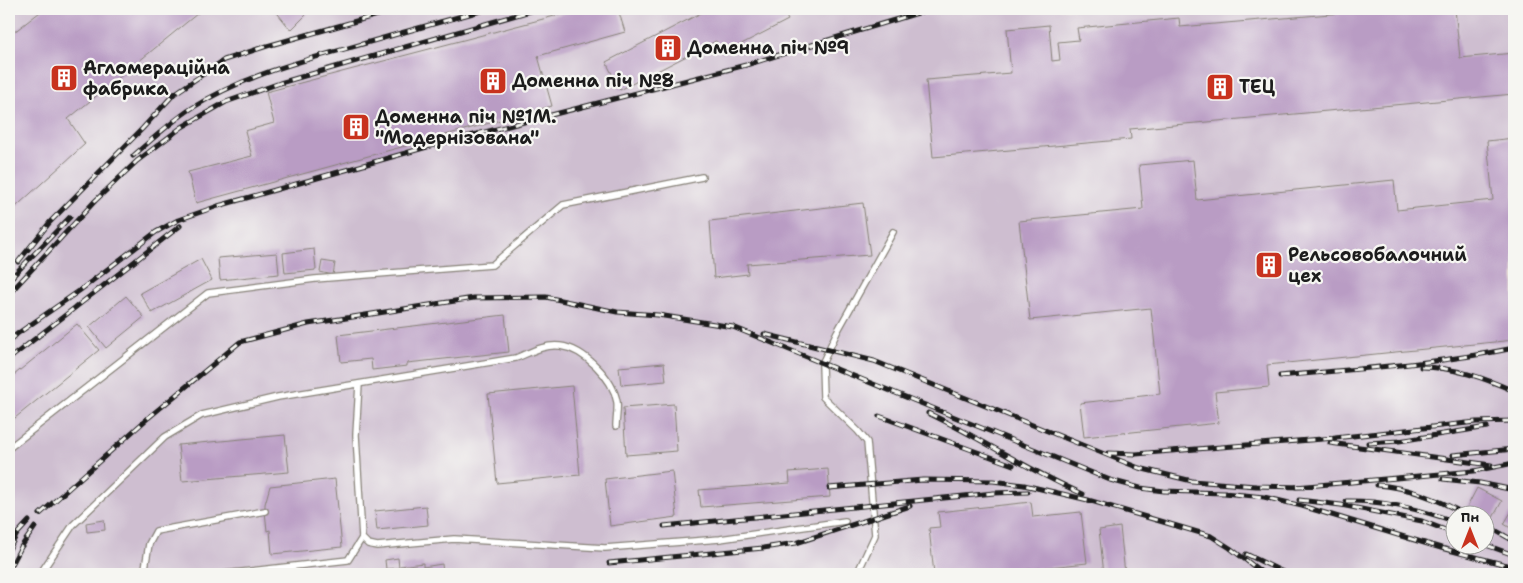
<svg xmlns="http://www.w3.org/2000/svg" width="1523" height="583" font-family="'Shantell Sans',sans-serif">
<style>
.industrial{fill:#cebed0;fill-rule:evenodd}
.building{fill:#b99cc4}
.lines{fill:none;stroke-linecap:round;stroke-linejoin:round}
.service-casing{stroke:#878278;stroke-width:8}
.service{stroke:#fff;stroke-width:5.5}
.rail-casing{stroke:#1c1c1c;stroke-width:5}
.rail{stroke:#f6f6f2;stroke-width:3;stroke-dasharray:9;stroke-linecap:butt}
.labels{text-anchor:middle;stroke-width:4.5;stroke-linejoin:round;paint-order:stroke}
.poi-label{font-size:18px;font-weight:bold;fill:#1c1c1c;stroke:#f6f6f2;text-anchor:start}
</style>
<rect width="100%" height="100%" fill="#f6f6f2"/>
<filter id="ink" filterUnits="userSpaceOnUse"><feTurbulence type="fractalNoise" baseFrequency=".02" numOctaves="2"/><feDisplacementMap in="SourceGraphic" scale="10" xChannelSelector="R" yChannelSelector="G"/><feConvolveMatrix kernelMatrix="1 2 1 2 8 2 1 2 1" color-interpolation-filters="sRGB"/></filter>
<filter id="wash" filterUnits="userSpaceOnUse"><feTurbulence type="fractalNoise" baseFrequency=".0096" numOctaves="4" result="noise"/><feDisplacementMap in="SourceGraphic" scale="20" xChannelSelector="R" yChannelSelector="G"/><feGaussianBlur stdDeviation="1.12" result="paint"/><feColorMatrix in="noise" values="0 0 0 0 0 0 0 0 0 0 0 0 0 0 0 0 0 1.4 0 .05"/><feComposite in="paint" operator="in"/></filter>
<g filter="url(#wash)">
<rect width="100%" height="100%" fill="#f2e9d5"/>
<path class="industrial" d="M 9,9 L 1514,9 L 1514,574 L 9,574 ZM 1456,516 L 1486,516 L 1486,546 L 1456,546 Z"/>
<g id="blocks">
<g class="building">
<path d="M 44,9 L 203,9 L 68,119 L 85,144 L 9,213 L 9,36 Z"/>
<path d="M 274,9 L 312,9 L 291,30 Z"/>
<path d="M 581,9 L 618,9 L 625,32 L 538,56 L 552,106 L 196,203 L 188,172 L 252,156 L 245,131 L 274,123 L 266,92 Z"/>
<path d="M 702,9 L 782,9 L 788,20 L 722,54 L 716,41 L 620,90 L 606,62 L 703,12 Z"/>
<path d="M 1388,9 L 1455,9 L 1460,58 L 1514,53 L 1514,94 L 1130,129 L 1131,139 L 933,157 L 926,80 L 1011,73 L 1007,29 L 1049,25 L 1052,61 L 1060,60 L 1058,42 L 1079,40 L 1077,28 L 1179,18 L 1180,27 Z"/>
<path d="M 1514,138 L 1514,340 L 1267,365 L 1269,387 L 1215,392 L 1219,423 L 1084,437 L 1080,403 L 1160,394 L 1151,308 L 1030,320 L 1019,221 L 1143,209 L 1139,165 L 1193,160 L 1197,200 L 1394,180 L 1397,210 L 1493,200 L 1487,141 Z"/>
<path d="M 863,203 L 870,255 L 747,264 L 748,274 L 714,278 L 710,221 Z"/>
<path d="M 314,249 L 316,270 L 285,273 L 283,253 Z"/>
<path d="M 277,253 L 279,274 L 220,280 L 218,258 Z"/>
<path d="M 201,259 L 212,280 L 152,313 L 140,293 Z"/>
<path d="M 322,261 L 335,263 L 333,275 L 320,272 Z"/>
<path d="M 126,296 L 144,317 L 106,348 L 89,327 Z"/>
<path d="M 505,315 L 509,352 L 407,363 L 407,366 L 372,370 L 371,359 L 341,362 L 338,335 Z"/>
<path d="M 77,324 L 99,350 L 10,422 L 9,420 L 9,379 Z"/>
<path d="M 664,363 L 666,381 L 621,385 L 619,367 Z"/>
<path d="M 572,386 L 580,475 L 497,483 L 488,394 Z"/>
<path d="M 674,404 L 677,451 L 626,455 L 623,408 Z"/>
<path d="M 285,435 L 289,472 L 182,481 L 178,445 Z"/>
<path d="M 828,469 L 830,497 L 701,507 L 699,490 L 790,483 L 789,472 Z"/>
<path d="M 672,471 L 677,517 L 610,526 L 605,479 Z"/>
<path d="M 335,479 L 342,547 L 272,554 L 270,530 L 267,531 L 265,511 L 265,504 L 270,486 Z"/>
<path d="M 1477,488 L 1502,501 L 1490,523 L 1486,521 L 1486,516 L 1475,516 L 1465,511 Z"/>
<path d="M 1031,502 L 1033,517 L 1081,512 L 1087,563 L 985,574 L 934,574 L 929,528 L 940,527 L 938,512 Z"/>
<path d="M 426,506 L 428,525 L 377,530 L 375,511 Z"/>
<path d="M 1514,507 L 1514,530 L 1504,524 Z"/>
<path d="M 104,520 L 105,530 L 87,532 L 86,523 Z"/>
<path d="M 1120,527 L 1125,574 L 1104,574 L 1099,530 Z"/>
<path d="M 398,558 L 399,568 L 386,569 L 385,560 Z"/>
<path d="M 423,563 L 423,567 L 442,564 L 443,574 L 401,574 L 400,566 Z"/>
</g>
</g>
</g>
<g filter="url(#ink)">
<use href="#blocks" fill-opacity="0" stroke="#878278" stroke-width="1"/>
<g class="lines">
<defs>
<g id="service">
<path d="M 359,384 L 356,435 L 362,538"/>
<path d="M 9,448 L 208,293 L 315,279 L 492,265 L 563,205 L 702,177"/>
<path d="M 40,574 L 73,525 L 165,437 L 202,415 L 278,397 L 516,358 C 529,353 544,344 560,346 C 584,349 613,378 617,402 C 618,410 616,418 616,426"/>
<path d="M 144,574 L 149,544 L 156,531 L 265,511"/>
<path d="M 224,574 L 348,560 L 362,538 L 368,544 L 377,546 L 454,539 L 605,548 L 720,539 L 845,521"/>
<path d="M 857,574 L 875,535 L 867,442 L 858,431 L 823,397 L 822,364 L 837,332 L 893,232"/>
</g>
</defs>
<use href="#service" class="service-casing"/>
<use href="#service" class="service"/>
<defs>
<g id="rail">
<path d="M 133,156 C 152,139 171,122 192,108 C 241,77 297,62 352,47 C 397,34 443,21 488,9"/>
<path d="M 18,262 L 50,222 L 142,129 L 174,94 L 224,60 L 267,46 L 399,9"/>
<path d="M 9,280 L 70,217"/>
<path d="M 9,294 L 95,201 L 137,161 L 182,127 L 226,102 L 280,83 L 537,9"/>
<path d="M 764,334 L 874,361 L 1139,468 L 1192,481 L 1256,486 L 1304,487"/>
<path d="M 9,342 L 17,334 L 79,291 L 156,232 L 178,220 L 218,206 L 434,145 L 746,65 L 931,9"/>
<path d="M 9,359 L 180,226"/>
<path d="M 1421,367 C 1454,367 1484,378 1514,391"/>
<path d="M 1280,376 C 1358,369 1437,364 1514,348"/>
<path d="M 928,413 C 981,438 1029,471 1083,494"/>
<path d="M 879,416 L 1013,465"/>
<path d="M 1330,443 L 1491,465"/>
<path d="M 1368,443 L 1399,441 L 1487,427"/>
<path d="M 1108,453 L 1136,454 L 1171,451 L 1335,438 L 1476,422 L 1514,421"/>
<path d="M 1453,455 L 1514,449"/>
<path d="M 1443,479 L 1480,483 L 1514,490"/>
<path d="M 1377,485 C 1409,487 1440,500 1468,516"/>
<path d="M 1296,487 L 1474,471 L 1514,463"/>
<path d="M 829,488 L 923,480 L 993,481 L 1024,485 L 1088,500 L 1211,536 L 1230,548 L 1264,574"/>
<path d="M 1299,500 L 1341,505 L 1422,521 L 1456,534"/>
<path d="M 1346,501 C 1384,500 1420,509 1456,522"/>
<path d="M 40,514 L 148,418 L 240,342 L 308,324 L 474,298 L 546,297 L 617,312 L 658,315 L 733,327 L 1110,480 L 1140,488 L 1164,491 L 1224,493 L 1264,497 L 1302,506 L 1441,548 L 1514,567"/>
<path d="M 1486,525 L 1514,541"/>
<path d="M 664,526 L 994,493 L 1028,492"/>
<path d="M 1486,545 L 1514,555"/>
<path d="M 9,549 L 17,534 L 29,521"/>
<path d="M 1246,554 L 1287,574"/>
<path d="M 609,563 L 763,548 L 796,543 L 910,506"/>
<path d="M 9,570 L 21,547 L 35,527"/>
</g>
</defs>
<use href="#rail" class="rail-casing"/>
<use href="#rail" class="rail"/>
</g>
</g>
<defs>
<symbol id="building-square" viewBox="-11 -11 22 22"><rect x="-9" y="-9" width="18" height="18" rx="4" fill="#c8321e" stroke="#f6f6f2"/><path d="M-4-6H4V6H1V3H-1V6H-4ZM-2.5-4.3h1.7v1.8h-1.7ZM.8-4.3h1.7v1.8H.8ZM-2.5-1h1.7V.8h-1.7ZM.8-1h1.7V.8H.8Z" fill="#fff"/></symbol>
</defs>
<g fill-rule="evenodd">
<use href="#building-square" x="652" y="32" width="32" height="32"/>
<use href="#building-square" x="48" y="62" width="32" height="32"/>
<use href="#building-square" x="477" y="65" width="32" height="32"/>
<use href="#building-square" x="1204" y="71" width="32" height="32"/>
<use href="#building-square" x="340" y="111" width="32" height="32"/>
<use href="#building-square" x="1253" y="249" width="32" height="32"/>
</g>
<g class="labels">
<g class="poi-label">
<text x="687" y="54">Доменна піч №9</text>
<text x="83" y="74">Агломераційна<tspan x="83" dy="21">фабрика</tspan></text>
<text x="512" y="87">Доменна піч №8</text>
<text x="1239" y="93">ТЕЦ</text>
<text x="375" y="123">Доменна піч №1М.<tspan x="375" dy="21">"Модернізована"</tspan></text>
<text x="1288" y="261">Рельсовобалочний<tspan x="1288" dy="21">цех</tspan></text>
</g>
</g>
<rect width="1523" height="583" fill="none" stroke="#f6f6f2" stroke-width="30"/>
<g transform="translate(1470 530)"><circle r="24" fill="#f6f6f2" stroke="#9f9f9c"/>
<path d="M0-4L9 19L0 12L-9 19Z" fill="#c8321e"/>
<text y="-8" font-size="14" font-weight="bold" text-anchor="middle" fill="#1c1c1c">Пн</text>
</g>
</svg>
